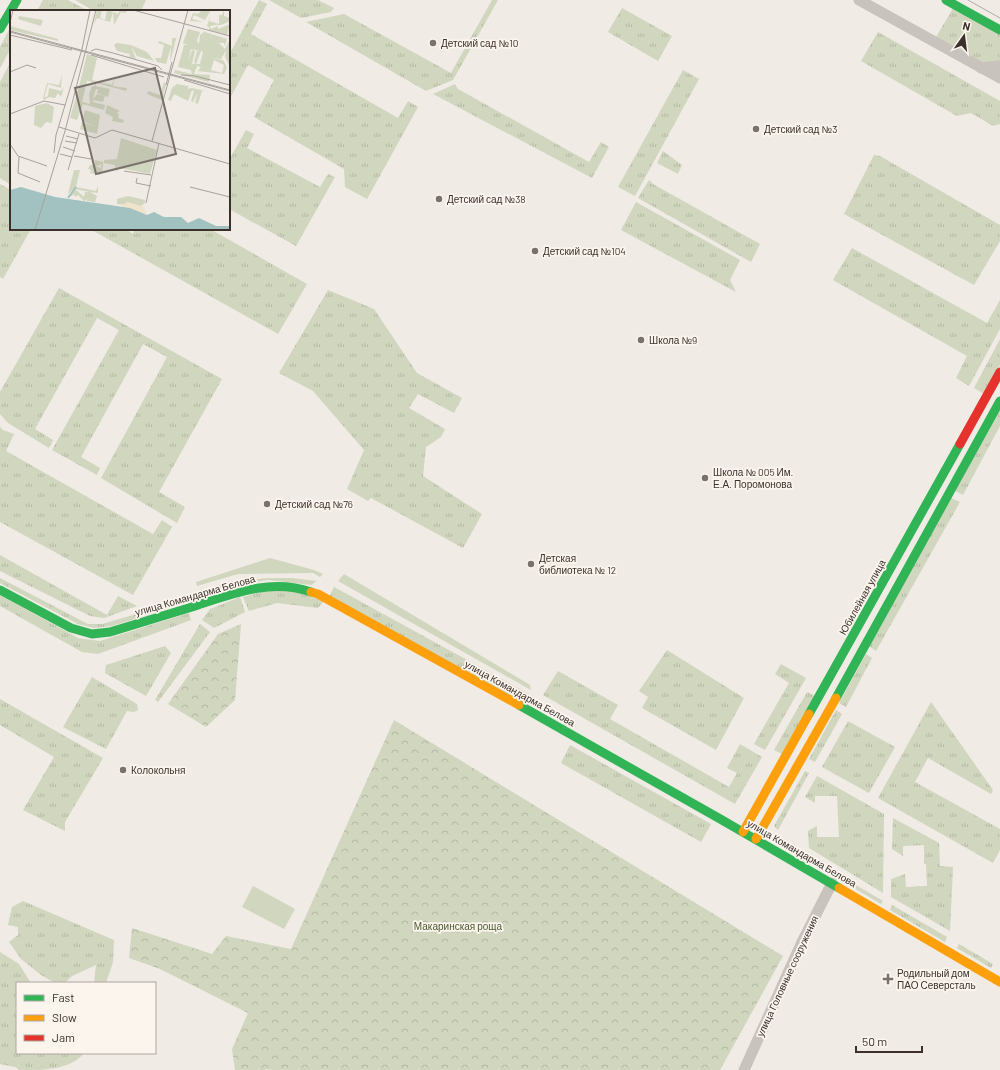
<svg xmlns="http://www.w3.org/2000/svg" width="1000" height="1070" font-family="Barlow,sans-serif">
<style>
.grass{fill:url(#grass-tufts)}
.forest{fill:url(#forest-crowns)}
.green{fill:#d1d6bf}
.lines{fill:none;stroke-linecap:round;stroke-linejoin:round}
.street{stroke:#c9c3be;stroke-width:11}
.fast{stroke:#30b455;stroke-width:9}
.slow{stroke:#ff9f0a;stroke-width:9}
.jam{stroke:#e5322d;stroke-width:9}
.tram{stroke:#b1aca8;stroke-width:1}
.poi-dot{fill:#7a716c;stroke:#fbf5ee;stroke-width:1.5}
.labels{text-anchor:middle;stroke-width:3.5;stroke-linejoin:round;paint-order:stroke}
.poi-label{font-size:10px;fill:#3b302b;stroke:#fbf5ee;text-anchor:start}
.street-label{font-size:10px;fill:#3b302b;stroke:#fbf5ee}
.park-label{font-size:10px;fill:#4a5a2e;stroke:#fbf5ee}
.inset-river{fill:none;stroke:#a1c2c1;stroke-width:2}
.inset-road{fill:none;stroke:#a8a09b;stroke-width:1}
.view{fill:#7a716c;fill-opacity:0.15;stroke:#7a716c;stroke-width:2}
.inset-edge{fill:none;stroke:#3b302b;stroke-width:2}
</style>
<defs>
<pattern id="grass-tufts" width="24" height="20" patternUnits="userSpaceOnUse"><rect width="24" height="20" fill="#d1d6bf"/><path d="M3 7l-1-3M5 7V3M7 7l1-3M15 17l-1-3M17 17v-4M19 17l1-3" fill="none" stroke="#b4b8a4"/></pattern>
<pattern id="forest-crowns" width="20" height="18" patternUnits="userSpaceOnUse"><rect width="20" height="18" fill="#d1d6bf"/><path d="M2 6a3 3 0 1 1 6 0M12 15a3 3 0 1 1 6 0" fill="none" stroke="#b4b8a4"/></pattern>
</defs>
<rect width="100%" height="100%" fill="#f0ebe5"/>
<g class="grass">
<path d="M 43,0 L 68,0 L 88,11 L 37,11 Z"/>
<path d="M 75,0 L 146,0 L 141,11 L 94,11 Z"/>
<path d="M 259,0 L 267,4 L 251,34 L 398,118 L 408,101 L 418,107 L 367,199 L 345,187 L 344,169 L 254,117 L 274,80 L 248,65 L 229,100 L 229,55 Z"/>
<path d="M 269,0 L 318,0 L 334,8 L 331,12 L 301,18 Z"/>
<path d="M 492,0 L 498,0 L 453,80 L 426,91 L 306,22 L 344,14 L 451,73 Z"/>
<path d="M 955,5 L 1000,30 L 1000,78 L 933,42 Z"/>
<path d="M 622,8 L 672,36 L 658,61 L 608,32 Z"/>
<path d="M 11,26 L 11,48 L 0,68 L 0,47 Z"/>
<path d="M 878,32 L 1000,101 L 1000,124 L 993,126 L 971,113 L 957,116 L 861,61 Z"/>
<path d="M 11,61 L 11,185 L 0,178 L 0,82 Z"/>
<path d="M 683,70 L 699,79 L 635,196 L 618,187 Z"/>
<path d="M 455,84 L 458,89 L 589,162 L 601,142 L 609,147 L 592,178 L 433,94 Z"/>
<path d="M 246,130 L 254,134 L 247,148 L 320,187 L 328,174 L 335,177 L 296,246 L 229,209 L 229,160 Z"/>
<path d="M 663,151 L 682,165 L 678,174 L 657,163 Z"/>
<path d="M 874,155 L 880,156 L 1000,225 L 1000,241 L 974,285 L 844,214 Z"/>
<path d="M 649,180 L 653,184 L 760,244 L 751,262 L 638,198 Z"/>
<path d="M 0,184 L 11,190 L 11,229 L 31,229 L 3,279 L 0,277 Z"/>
<path d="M 636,202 L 740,260 L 730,280 L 736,292 L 621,230 Z"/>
<path d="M 90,229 L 125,229 L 133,234 L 135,229 L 210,229 L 307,284 L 278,334 Z"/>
<path d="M 852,248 L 987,323 L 1000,300 L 1000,329 L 969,386 L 956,378 L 967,356 L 833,280 Z"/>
<path d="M 59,288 L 222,379 L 159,492 L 185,507 L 177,523 L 101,478 L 167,357 L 143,344 L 81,457 L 100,468 L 97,475 L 52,450 L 119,330 L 97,318 L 35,429 L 53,440 L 49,448 L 8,423 L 0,414 L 0,392 Z"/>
<path d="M 328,290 L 374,309 L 417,373 L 462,398 L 454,413 L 418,394 L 409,408 L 445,429 L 441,437 L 426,447 L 423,476 L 482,514 L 463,548 L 371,498 L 368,501 L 347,489 L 364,450 L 313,391 L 279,373 Z"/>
<path d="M 1000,339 L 1000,365 L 984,394 L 974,388 Z"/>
<path d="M 1000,411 L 1000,426 L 963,495 L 955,491 Z"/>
<path d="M 0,427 L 3,430 L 14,434 L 6,451 L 153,534 L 162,520 L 172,527 L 133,595 L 0,522 Z"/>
<path d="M 951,498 L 960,502 L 876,651 L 869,646 Z"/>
<path d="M 0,555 L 107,615 L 118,596 L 137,606 L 104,618 L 90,616 L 0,571 Z"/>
<path d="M 0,578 L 88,624 L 102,624 L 140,613 L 138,618 L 112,626 L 94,628 L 78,624 L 0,583 Z"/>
<path d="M 268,578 L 292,578 L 317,581 L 311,585 L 268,580 L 235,585 L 169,608 L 157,607 L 233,581 Z"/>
<path d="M 334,587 L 529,694 L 524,704 L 329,597 Z"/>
<path d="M 264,591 L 293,591 L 324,601 L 318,608 L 277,603 L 249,611 L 243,597 Z"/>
<path d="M 0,595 L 78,638 L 100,641 L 189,613 L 191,620 L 98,654 L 82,652 L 0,606 Z"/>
<path d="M 240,597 L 245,612 L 214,628 L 202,620 L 210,609 Z"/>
<path d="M 200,624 L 210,632 L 158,702 L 155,700 Z"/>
<path d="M 165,646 L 171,653 L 146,696 L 105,673 L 106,665 Z"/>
<path d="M 667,650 L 744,698 L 716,750 L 642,708 L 648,697 L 639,691 Z"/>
<path d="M 866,654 L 872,658 L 846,707 L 839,703 Z"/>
<path d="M 781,664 L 806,678 L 765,750 L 754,744 L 789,683 L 775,674 Z"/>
<path d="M 558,671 L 618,705 L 610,719 L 729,787 L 737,773 L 727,768 L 740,744 L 762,757 L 735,804 L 543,695 Z"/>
<path d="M 92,677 L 137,704 L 138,710 L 134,712 L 127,711 L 106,749 L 63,727 Z"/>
<path d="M 807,692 L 815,696 L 782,754 L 774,750 Z"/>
<path d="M 0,699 L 103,758 L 65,822 L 65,831 L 23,810 L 54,757 L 0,725 Z"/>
<path d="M 931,702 L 993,790 L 991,794 L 928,758 L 915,782 L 1000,829 L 1000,850 L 993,863 L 878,798 Z"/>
<path d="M 836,710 L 842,714 L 815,762 L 809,759 Z"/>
<path d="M 848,721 L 895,747 L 869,793 L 822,767 Z"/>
<path d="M 570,745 L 711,824 L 701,842 L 561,763 Z"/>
<path d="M 805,771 L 809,773 L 778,830 L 774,826 Z"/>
<path d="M 817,776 L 884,814 L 883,893 L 809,848 L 808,831 L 817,826 L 817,837 L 839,837 L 837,796 L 815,796 L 815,803 L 805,797 Z"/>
<path d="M 893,818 L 939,843 L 940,866 L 953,867 L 950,931 L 891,897 L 891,879 L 905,874 L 906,887 L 927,886 L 926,864 L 924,864 L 924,845 L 903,846 L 903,856 L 892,849 Z"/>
<path d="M 810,858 L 883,901 L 881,904 L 808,861 Z"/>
<path d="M 23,901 L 114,940 L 113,962 L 106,983 L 94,983 L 96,965 L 72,976 L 65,983 L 55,983 L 41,975 L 21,959 L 9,942 L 18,935 L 18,927 L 8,925 L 12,907 Z"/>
<path d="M 892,905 L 947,937 L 945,942 L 890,910 Z"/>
<path d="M 959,944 L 993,964 L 991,968 L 957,948 Z"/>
<path d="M 0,952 L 19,964 L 31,983 L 17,983 L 17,1053 L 84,1053 C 71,1070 43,1070 20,1070 L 15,1067 L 0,1064 Z"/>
</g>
<g class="forest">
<path d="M 241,624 L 235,700 L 206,727 L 168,704 L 218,634 Z"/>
<path d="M 394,720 L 783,956 L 720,1070 L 269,1070 L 266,1069 L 265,1070 L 235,1070 L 232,1049 L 248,1013 L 160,969 L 129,958 L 132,928 L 212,954 L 226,936 L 291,949 Z"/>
</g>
<g class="green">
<path d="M 270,558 L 314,570 L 323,574 L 320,577 L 313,573 L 238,574 L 197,586 L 196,582 Z"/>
<path d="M 344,574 L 530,685 L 531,690 L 338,581 Z"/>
<path d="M 253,886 L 295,909 L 284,929 L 242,907 Z"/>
</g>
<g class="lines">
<g class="street">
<path d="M 859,0 L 1000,78"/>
<path d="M 981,68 L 1000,66"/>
<path d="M 744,1070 L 802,942 L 832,883"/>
</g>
<g class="fast">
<path d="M 946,0 L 1000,30"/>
<path d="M 0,29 L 17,0"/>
<path d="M 0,590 L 71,628 L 92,634 L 110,632 C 137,624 165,615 192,607 C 232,594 270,578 311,592"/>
<path d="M 836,698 L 1000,401"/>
<path d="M 519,705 L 722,820 L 839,888"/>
<path d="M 809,714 L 960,444"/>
</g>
<g class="slow">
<path d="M 311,592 L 318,594 L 519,705"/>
<path d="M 743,832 L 809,714"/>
<path d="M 756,839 L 836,698"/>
<path d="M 839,888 L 1000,982"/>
</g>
<path class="jam" d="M 960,444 L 1000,372"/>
<path class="tram" d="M 968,0 L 1000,18"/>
</g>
<g class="poi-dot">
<circle cx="433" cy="43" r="4"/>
<circle cx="756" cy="129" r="4"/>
<circle cx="439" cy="199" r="4"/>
<circle cx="535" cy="251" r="4"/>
<circle cx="641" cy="340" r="4"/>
<circle cx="705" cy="478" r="4"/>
<circle cx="267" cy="504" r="4"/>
<circle cx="531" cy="564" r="4"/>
<circle cx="123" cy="770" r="4"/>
<path d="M886 973h4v4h4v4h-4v4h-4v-4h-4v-4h4z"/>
</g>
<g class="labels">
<g class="poi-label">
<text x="441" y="47">Детский сад №10</text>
<text x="764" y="133">Детский сад №3</text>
<text x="447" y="203">Детский сад №38</text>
<text x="543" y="255">Детский сад №104</text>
<text x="649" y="344">Школа №9</text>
<text x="713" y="476">Школа № 005 Им.<tspan x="713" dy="12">Е.А. Поромонова</tspan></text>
<text x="275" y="508">Детский сад №76</text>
<text x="539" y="562">Детская<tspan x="539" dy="12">библиотека № 12</tspan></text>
<text x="131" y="774">Колокольня</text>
<text x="897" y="977">Родильный дом<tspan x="897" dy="12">ПАО Северсталь</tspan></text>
</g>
<g class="street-label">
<text transform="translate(195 595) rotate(-16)" y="4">улица Командарма Белова</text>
<text transform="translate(862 597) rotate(-61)" y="4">Юбилейная улица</text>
<text transform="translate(520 693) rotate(29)" y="4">улица Командарма Белова</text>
<text transform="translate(802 853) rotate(30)" y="4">улица Командарма Белова</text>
<text transform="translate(787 976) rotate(-65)" y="4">улица Головные сооружения</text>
</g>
<g class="park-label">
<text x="458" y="930">Макаринская роща</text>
</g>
</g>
<g transform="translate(10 10)">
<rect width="220" height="220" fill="#f0ebe5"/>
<path d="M 87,0 L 92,0 L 90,8 L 95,10 L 97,0 L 108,4 L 110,0 L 117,0 L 116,3 L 111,2 L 104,15 L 103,2 L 100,12 L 87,8 L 84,14 ZM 192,0 L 201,0 L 195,10 L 184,5 L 182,9 L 194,12 L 180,11 L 183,3 L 188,4 ZM 202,0 L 199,11 L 209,14 L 209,5 L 212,5 L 214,0 L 214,6 L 220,8 L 220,11 L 211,15 L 205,15 L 200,16 L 201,19 L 208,16 L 208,19 L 220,14 L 217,25 L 211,23 L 212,21 L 210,23 L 199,20 L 199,17 L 197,16 ZM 9,6 L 33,10 L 31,16 L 8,9 ZM 0,16 L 48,29 L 48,31 L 0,20 ZM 169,17 L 160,53 L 161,37 L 156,54 L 147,52 L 145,48 L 151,48 L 154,35 L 148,33 L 149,31 L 162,36 L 162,28 L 166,28 ZM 178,19 L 190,22 L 187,31 L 189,34 L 190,25 L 195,21 L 191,37 L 195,22 L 217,29 L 215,36 L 214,33 L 209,33 L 215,39 L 220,29 L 220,57 L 215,47 L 216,40 L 211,49 L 201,48 L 213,50 L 217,57 L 214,64 L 188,61 L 191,57 L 187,56 L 184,64 L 200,65 L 199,72 L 164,63 L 165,60 L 182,64 L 181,60 L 168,57 L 174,35 L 177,35 L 173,33 ZM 181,39 L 190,41 L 187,41 L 184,53 L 186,54 L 191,41 L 193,42 L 190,54 L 182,54 L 185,41 L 182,40 L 178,51 ZM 204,50 L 214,55 L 212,63 L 201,60 ZM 107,33 L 121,35 L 137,42 L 144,51 L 127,46 L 121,36 L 126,49 L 119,47 L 120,44 L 107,41 L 104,35 ZM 77,44 L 87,48 L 82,70 L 102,75 L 105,64 L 103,76 L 117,78 L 116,81 L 86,73 L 86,76 L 100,79 L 98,87 L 87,83 L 88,79 L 86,79 L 83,89 L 87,84 L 95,86 L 93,92 L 83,90 L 83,92 L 95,95 L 94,100 L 73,94 L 67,110 L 60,108 L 71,69 L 77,71 L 72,92 L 80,94 L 79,84 L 82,76 L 85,76 L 85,73 L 71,69 ZM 52,65 L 51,78 L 38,74 L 34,88 L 38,86 L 39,78 L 51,81 L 54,77 L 51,87 L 48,83 L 45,88 L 39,87 L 34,90 L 33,88 L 37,73 L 49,75 ZM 154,72 L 156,74 L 152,90 L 137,84 L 138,81 L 150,85 ZM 167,74 L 178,76 L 178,79 L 182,78 L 195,81 L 192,81 L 188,94 L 185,93 L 188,82 L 183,92 L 181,91 L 184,81 L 182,80 L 178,91 L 164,84 L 161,91 L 158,90 L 162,78 ZM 97,95 L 110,101 L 106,103 L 109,104 L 108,108 L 114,110 L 113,113 L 102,111 L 103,107 L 95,103 ZM 75,100 L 90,105 L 87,124 L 70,119 L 72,112 L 88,117 L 72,111 ZM 85,150 L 93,152 L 93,158 L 90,157 L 92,154 L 86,156 L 93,159 L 90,165 L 80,163 L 81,160 L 78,159 L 80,155 L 85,155 ZM 88,176 L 88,183 L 80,182 L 87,186 L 85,192 L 77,191 L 77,189 L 74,191 L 68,185 L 65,187 L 64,184 L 62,186 L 60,186 L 65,179 L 74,187 L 75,182 L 80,182 L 65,179 L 66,177 L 86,181 ZM 118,186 L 135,190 L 135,193 L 131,196 L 107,194 L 107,189 Z" fill="#d1d6bf" fill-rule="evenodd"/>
<path d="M 111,128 L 147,140 L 140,164 L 115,159 L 108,159 L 106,162 L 105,155 L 94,153 L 94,150 L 107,149 ZM 64,160 L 70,160 L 66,177 L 58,184 Z" fill="#d1d6bf"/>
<path d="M 118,192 L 134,197 L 137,205 L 110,196 Z" fill="#efe3cc"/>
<path d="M 37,93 L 44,97 L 42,113 L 36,112 L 31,118 L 24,115 L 25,96 Z" fill="#d1d6bf"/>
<path d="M 11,177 L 45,187 L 120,198 L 137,205 L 144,202 L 154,207 L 171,207 L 178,213 L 189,208 L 206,216 L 220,216 L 220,220 L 0,220 L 0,180 Z" fill="#a1c2c1"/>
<path class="inset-river" d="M 58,188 L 66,177"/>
<path class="inset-road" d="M 123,0 L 220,26M 0,13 L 3,0M 0,21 L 220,80M 0,22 L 220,81M 0,25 L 62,40M 81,41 L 86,39 L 103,43 L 148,56 L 152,60M 81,45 L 154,67M 0,62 L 17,55 L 26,58M 171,65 L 185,66 L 220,75M 174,70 L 220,84M 156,75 L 162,52M 0,104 L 34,91 L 55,95M 49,117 L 85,128 L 102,120 L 220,154M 56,126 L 68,129M 55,131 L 67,133M 142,131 L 178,0M 0,134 L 8,146 L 37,156M 53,137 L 65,141M 44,143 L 46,125 L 72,39 L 80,0M 50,144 L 62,147M 64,146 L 81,149M 9,147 L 8,163 L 30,172M 58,160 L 69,124M 114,161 L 141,165M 127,168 L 126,173 L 141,176M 180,177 L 220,187M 136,193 L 149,133M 25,220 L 55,121 L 86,0"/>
<path class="view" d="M 145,58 L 166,144 L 86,164 L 65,78 Z"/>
<rect width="220" height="220" class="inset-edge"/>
</g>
<rect x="16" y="982" width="140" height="72" fill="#fbf5ee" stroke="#aea6a0"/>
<rect x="24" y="995" width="20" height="6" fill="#30b455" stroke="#aea6a0"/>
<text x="52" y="1002" font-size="12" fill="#3b302b">Fast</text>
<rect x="24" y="1015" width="20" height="6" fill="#ff9f0a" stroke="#aea6a0"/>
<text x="52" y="1022" font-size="12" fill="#3b302b">Slow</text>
<rect x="24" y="1035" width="20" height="6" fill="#e5322d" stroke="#aea6a0"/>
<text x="52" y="1042" font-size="12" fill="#3b302b">Jam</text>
<g transform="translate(964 36) rotate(14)" stroke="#fbf5ee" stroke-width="3" paint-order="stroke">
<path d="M0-3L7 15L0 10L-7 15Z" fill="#3b302b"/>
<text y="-6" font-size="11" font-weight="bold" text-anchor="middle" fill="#3b302b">N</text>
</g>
<path d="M856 1046v6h66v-6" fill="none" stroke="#3b302b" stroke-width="2"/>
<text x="862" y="1046" font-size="12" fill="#3b302b" stroke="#fbf5ee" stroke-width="3" paint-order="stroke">50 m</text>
</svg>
